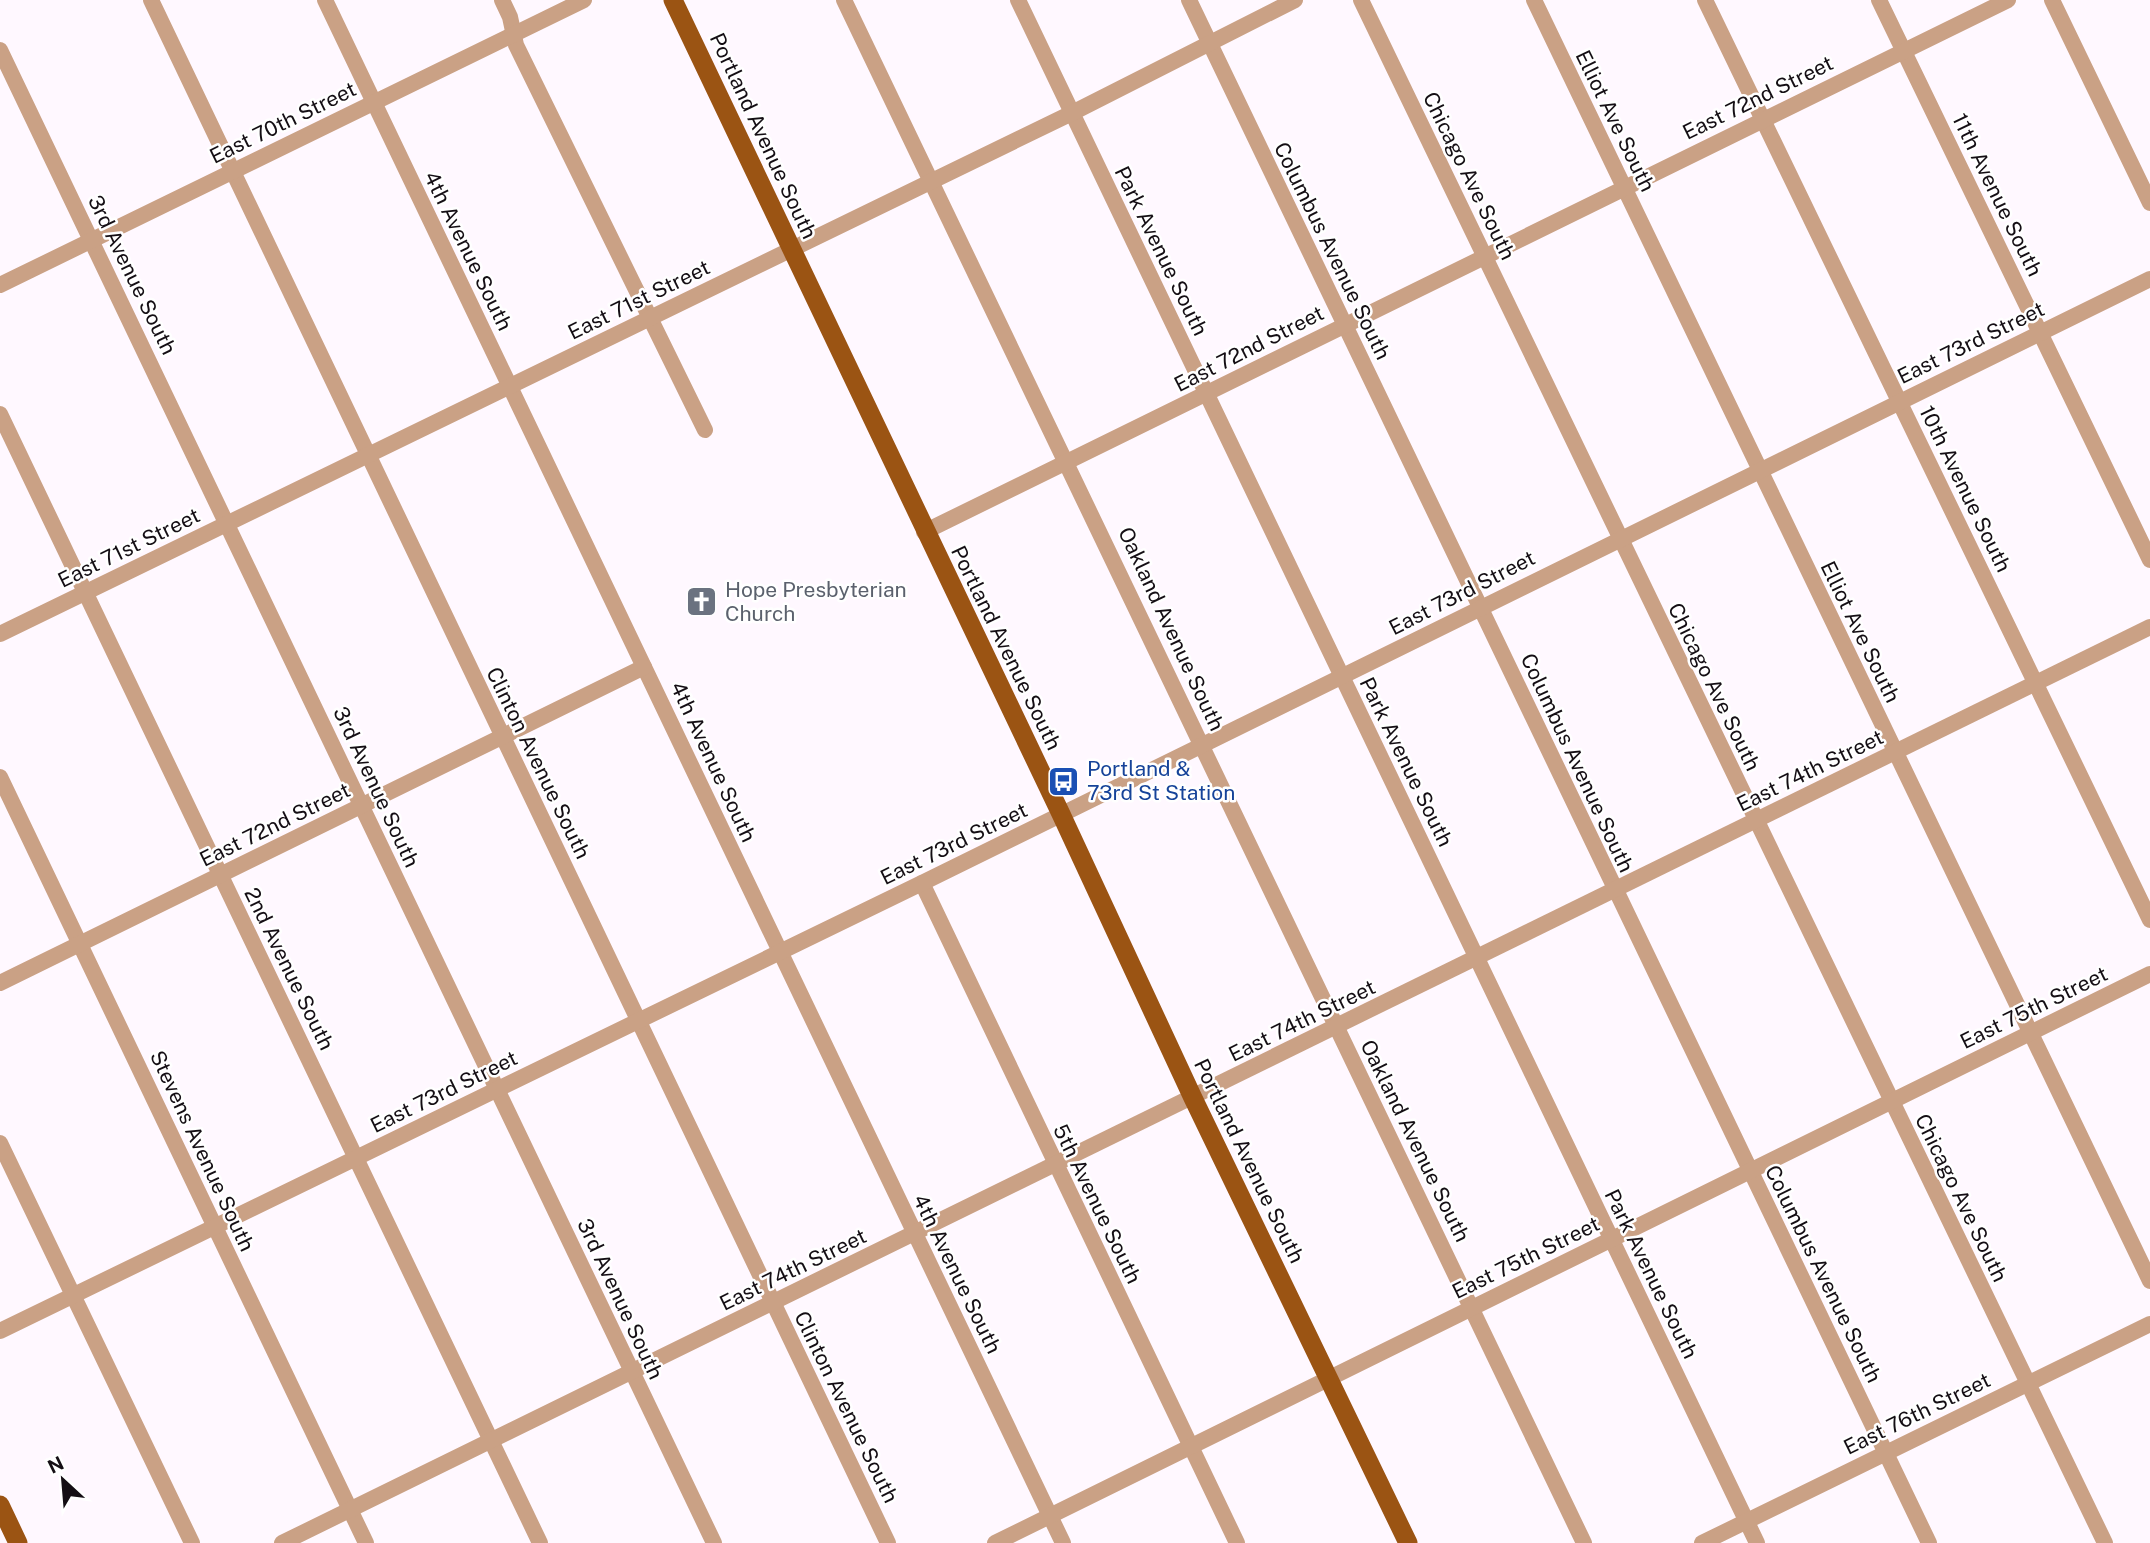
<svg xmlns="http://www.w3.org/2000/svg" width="2150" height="1543" font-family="'Public Sans',sans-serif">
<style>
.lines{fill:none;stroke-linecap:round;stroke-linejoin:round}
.minor{stroke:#caa185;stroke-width:16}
.major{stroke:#9b5413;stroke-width:19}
.labels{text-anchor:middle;stroke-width:5;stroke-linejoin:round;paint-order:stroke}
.street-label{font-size:21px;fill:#140e14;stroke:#fff}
.worship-label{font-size:21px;fill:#5b616d;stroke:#fff;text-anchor:start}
.transit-label{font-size:21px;fill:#164399;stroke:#fff;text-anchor:start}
</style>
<rect width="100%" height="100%" fill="#fff8ff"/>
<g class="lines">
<g class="minor">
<path d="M 151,0 L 888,1543"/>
<path d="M 325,0 L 1063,1543"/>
<path d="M 502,0 L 510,17 L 516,45 L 705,430"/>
<path d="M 844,0 L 1584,1543"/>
<path d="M 1018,0 L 1757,1543"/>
<path d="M 1189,0 L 1929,1543"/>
<path d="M 1361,0 L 2105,1543"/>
<path d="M 1534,0 L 2150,1281"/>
<path d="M 1705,0 L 2150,920"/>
<path d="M 1879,0 L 2150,560"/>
<path d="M 2052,0 L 2150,203"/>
<path d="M 0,50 L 714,1543"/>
<path d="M 0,285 L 584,0"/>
<path d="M 0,414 L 540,1543"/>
<path d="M 924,532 L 2008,0"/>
<path d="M 0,634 L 1072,113 L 1295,0"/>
<path d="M 0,777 C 123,1032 243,1288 366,1543"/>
<path d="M 922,883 L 1237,1543"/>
<path d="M 0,983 L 644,667"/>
<path d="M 0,1143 L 192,1543"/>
<path d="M 0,1331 L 922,883 L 2150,279"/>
<path d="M 282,1543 L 2150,627"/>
<path d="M 995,1543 L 2150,974"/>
<path d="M 1702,1543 L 2150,1324"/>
</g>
<g class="major">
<path d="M 673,0 L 1061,814 L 1193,1098 L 1408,1543"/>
<path d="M 0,1505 L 18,1543"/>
</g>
</g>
<defs>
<symbol id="church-square" viewBox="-11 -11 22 22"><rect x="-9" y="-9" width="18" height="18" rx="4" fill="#6b7280" stroke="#fff"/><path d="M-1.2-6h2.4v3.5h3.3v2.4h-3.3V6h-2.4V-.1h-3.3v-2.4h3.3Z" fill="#fff"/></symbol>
<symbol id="bus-square" viewBox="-11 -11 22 22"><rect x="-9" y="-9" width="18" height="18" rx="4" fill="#1a4fb4" stroke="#fff"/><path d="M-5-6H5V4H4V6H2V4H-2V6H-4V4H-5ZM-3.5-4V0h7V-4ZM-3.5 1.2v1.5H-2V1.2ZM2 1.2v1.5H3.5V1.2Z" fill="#fff"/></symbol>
</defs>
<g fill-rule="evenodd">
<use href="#church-square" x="684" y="584" width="35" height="35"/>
<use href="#bus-square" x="1046" y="764" width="35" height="35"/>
</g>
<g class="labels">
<g class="street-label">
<text transform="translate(1758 98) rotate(-26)" y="7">East 72nd Street</text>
<text transform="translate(1615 121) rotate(64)" y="7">Elliot Ave South</text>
<text transform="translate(283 123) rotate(-26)" y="7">East 70th Street</text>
<text transform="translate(763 136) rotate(65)" y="7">Portland Avenue South</text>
<text transform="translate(1469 176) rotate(64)" y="7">Chicago Ave South</text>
<text transform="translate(1997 195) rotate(64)" y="7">11th Avenue South</text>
<text transform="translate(468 251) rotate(64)" y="7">4th Avenue South</text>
<text transform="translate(1161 251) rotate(64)" y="7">Park Avenue South</text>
<text transform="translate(1332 251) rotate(64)" y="7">Columbus Avenue South</text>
<text transform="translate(132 275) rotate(64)" y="7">3rd Avenue South</text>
<text transform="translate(639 300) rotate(-26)" y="7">East 71st Street</text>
<text transform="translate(1971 343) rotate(-26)" y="7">East 73rd Street</text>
<text transform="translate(1249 349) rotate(-27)" y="7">East 72nd Street</text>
<text transform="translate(1965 489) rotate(64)" y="7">10th Avenue South</text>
<text transform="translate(129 548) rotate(-26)" y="7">East 71st Street</text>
<text transform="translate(1462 593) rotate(-27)" y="7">East 73rd Street</text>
<text transform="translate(1171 629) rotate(65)" y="7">Oakland Avenue South</text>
<text transform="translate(1860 632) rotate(64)" y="7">Elliot Ave South</text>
<text transform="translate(1006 648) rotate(64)" y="7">Portland Avenue South</text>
<text transform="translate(1714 687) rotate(64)" y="7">Chicago Ave South</text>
<text transform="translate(713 762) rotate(65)" y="7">4th Avenue South</text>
<text transform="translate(1406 762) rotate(64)" y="7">Park Avenue South</text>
<text transform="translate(538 763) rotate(64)" y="7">Clinton Avenue South</text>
<text transform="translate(1577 763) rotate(65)" y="7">Columbus Avenue South</text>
<text transform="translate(1810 771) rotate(-26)" y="7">East 74th Street</text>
<text transform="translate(376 787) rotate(65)" y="7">3rd Avenue South</text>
<text transform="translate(275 825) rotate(-26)" y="7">East 72nd Street</text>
<text transform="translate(954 844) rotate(-26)" y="7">East 73rd Street</text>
<text transform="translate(289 969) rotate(64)" y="7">2nd Avenue South</text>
<text transform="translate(2034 1008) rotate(-26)" y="7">East 75th Street</text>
<text transform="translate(1302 1021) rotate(-26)" y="7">East 74th Street</text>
<text transform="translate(444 1092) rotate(-26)" y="7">East 73rd Street</text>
<text transform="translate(1415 1141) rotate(64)" y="7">Oakland Avenue South</text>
<text transform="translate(202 1151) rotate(65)" y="7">Stevens Avenue South</text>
<text transform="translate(1249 1161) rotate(64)" y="7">Portland Avenue South</text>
<text transform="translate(1961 1198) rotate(64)" y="7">Chicago Ave South</text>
<text transform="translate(1097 1204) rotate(64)" y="7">5th Avenue South</text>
<text transform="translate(1526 1258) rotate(-26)" y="7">East 75th Street</text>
<text transform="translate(793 1270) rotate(-26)" y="7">East 74th Street</text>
<text transform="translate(957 1274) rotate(64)" y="7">4th Avenue South</text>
<text transform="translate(1651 1274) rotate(64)" y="7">Park Avenue South</text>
<text transform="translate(1823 1274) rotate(64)" y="7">Columbus Avenue South</text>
<text transform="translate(620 1299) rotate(65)" y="7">3rd Avenue South</text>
<text transform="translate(846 1407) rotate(64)" y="7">Clinton Avenue South</text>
<text transform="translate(1917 1414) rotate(-26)" y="7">East 76th Street</text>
</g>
<g class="worship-label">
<text x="725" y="597">Hope Presbyterian<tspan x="725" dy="24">Church</tspan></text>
</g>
<g class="transit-label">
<text x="1087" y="776">Portland &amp;<tspan x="1087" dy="24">73rd St Station</tspan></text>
</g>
</g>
<g transform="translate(63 1480) rotate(334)" stroke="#ffffff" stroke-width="5" paint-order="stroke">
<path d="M0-5L12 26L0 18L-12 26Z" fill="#140e14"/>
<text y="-10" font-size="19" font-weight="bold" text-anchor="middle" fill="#140e14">N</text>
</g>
</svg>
